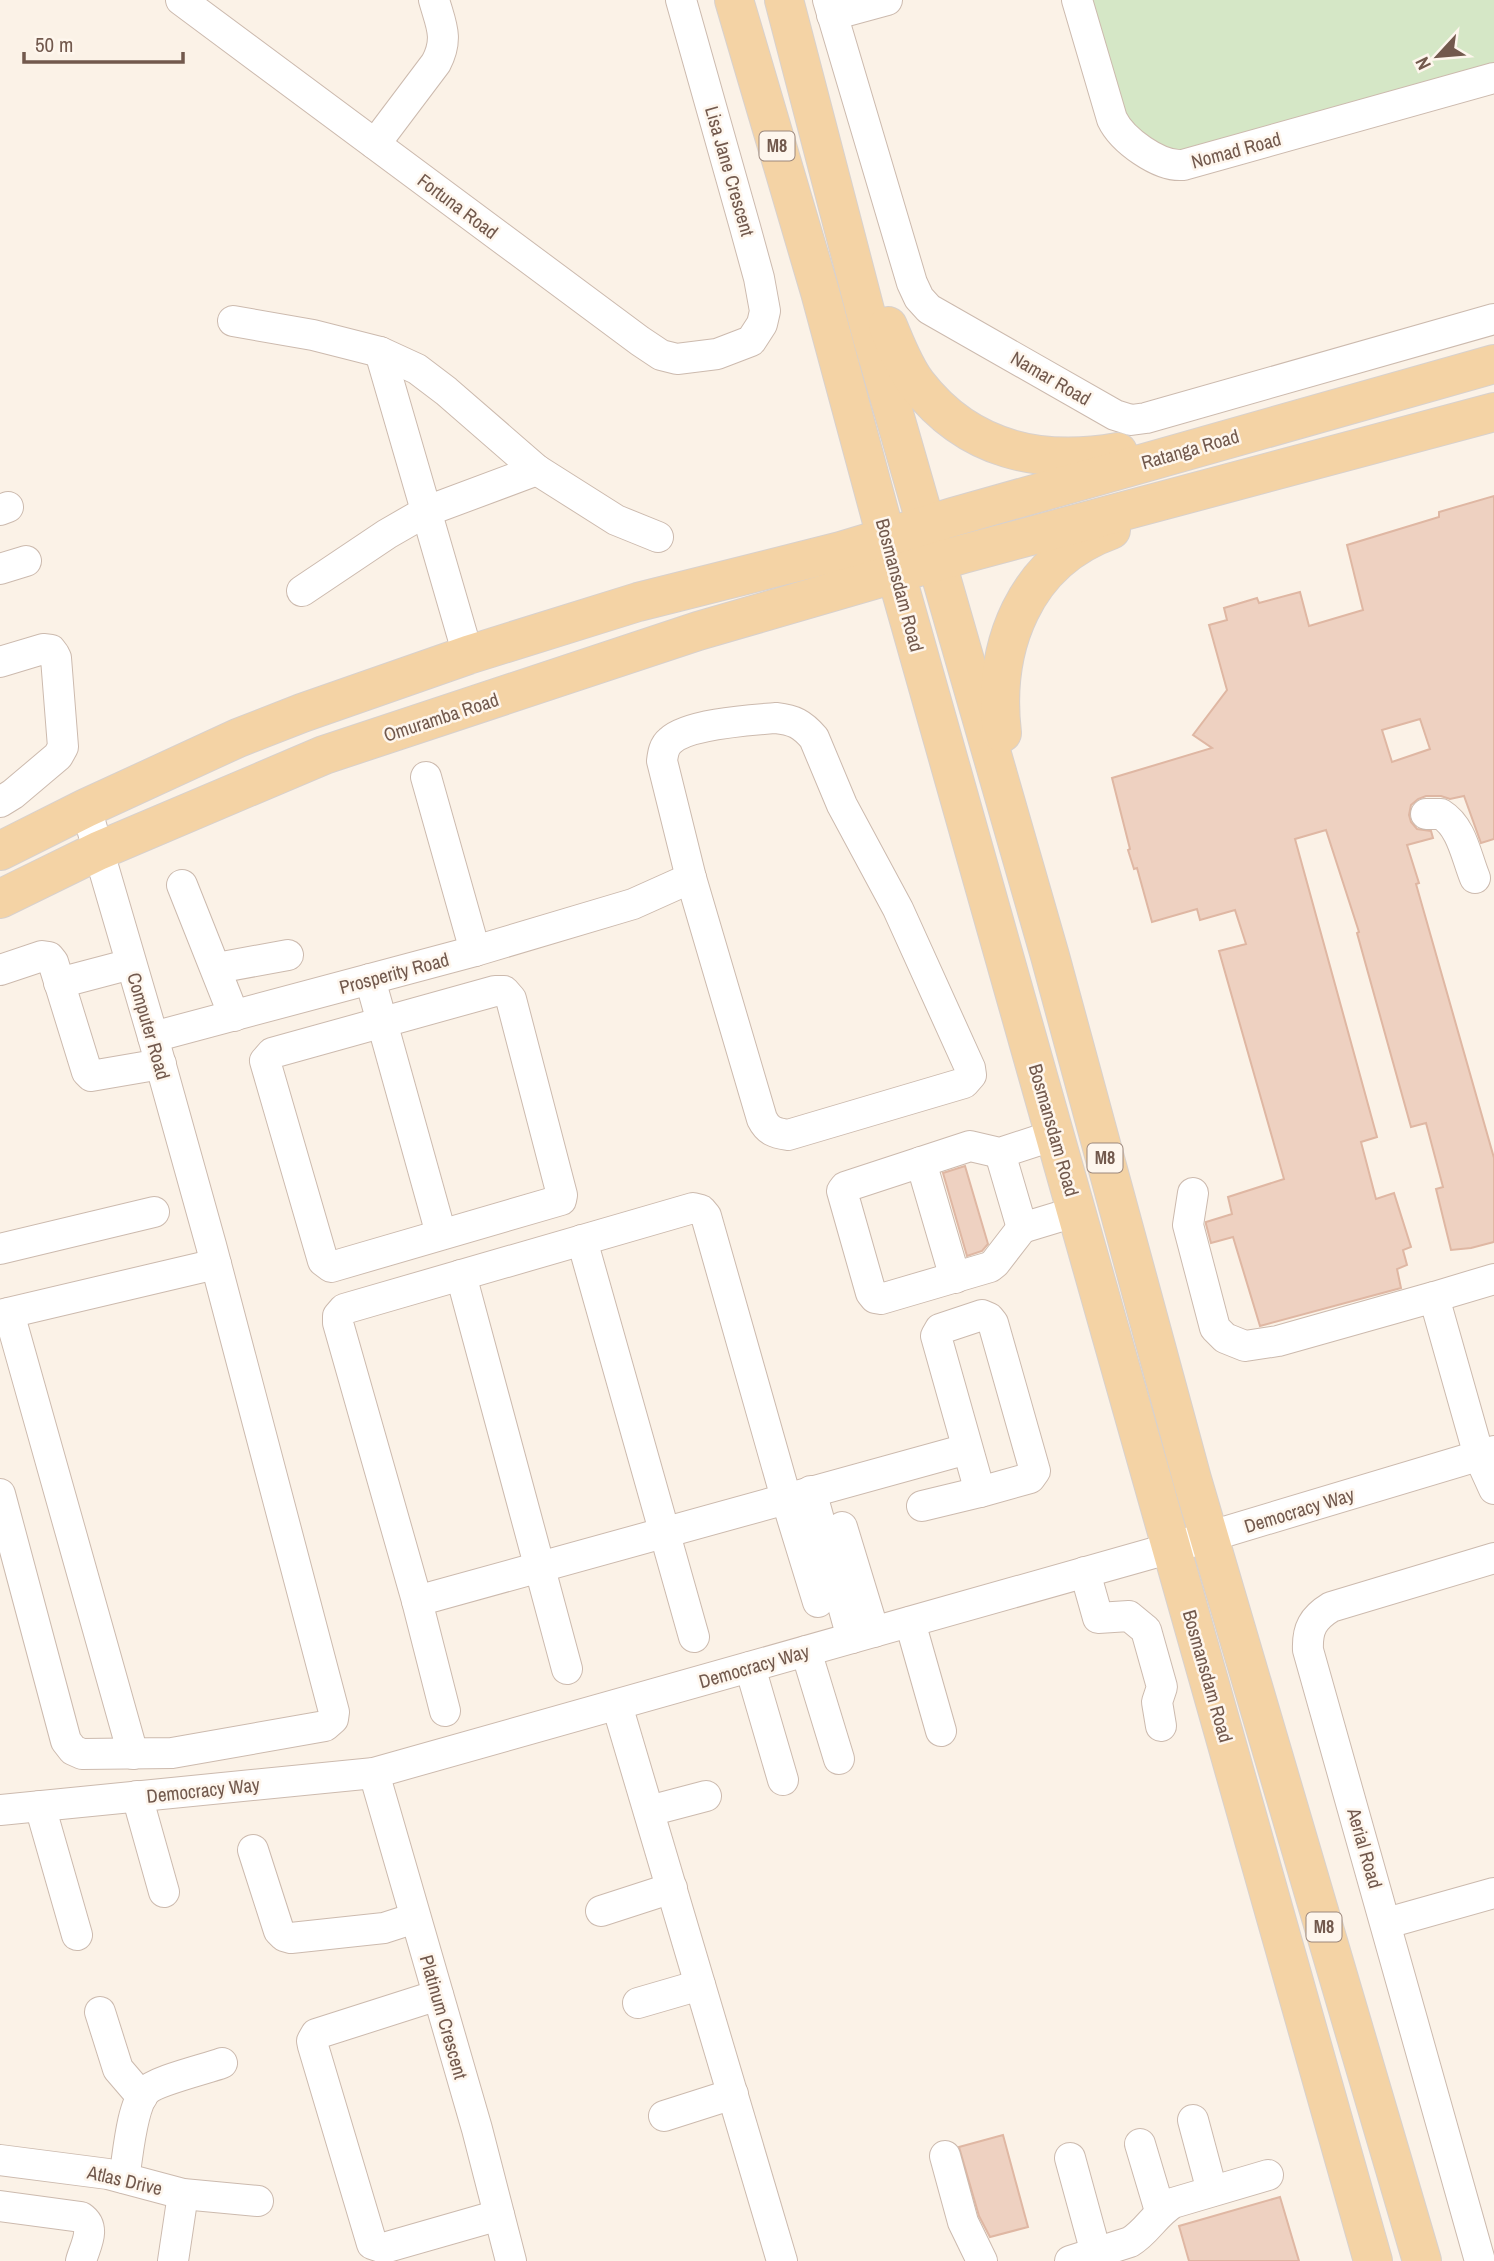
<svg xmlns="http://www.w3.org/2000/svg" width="1494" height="2261" font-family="'Archivo Narrow',sans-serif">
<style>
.green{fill:#d5e7c6}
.building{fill:#eed1c1;stroke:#dfb7a3;stroke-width:2;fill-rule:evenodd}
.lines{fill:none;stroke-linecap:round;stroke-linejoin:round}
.minor-casing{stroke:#ccbaae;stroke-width:32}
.major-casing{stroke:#d8d1cd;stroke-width:40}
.minor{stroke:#fff;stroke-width:30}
.major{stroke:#f4d3a5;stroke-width:38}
.labels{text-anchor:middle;stroke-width:5;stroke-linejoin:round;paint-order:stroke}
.shield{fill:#fef6ed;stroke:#9c887d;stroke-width:2}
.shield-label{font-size:18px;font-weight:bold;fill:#72594d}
.street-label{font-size:19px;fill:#72594d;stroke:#fef6ed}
</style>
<rect width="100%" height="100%" fill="#fbf2e7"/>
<path class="green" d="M 1076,0 L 1494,0 L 1494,77 L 1181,161 L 1122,133 Z"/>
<g class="building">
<path d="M 1494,496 L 1494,839 L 1481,843 L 1464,796 L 1450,799 L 1441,796 L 1426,796 L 1418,799 L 1411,805 L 1409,815 L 1411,822 L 1417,829 L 1431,831 L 1433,838 L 1407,845 L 1419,883 L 1416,884 L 1494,1158 L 1494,1242 L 1471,1248 L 1451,1250 L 1436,1189 L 1443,1187 L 1426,1123 L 1411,1127 L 1357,933 L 1359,932 L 1326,830 L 1295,839 L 1377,1137 L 1361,1142 L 1376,1199 L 1394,1193 L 1411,1247 L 1403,1250 L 1407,1265 L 1397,1269 L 1401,1288 L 1260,1326 L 1233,1237 L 1211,1243 L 1206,1224 L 1206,1222 L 1232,1214 L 1228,1197 L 1284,1179 L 1219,951 L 1246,944 L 1235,910 L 1200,920 L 1197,909 L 1152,922 L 1137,868 L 1134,869 L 1128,850 L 1130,849 L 1112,778 L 1212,748 L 1193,735 L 1227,690 L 1209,625 L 1227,620 L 1224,608 L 1257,598 L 1259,603 L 1300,592 L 1309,626 L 1363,610 L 1347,545 L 1439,517 L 1439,512 ZM 1420,719 L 1430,749 L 1392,762 L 1382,730 Z"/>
<path d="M 965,1166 L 988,1244 L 982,1251 L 967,1256 L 943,1173 Z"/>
<path d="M 1003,2135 L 1028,2227 L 990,2237 L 979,2216 L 959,2147 Z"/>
<path d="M 1280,2197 L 1299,2261 L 1189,2261 L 1179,2226 Z"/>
</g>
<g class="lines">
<defs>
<g id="minor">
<path d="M 181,0 L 640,341 L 661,355 L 677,359 L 717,354 L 751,341 L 762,324 L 765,311 L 759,278 L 745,227 L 681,0"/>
<path d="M 828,0 L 912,283 L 919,298 L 929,309 L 1115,415 L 1131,420 L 1146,418 L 1494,319"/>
<path d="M 1077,0 L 1112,119 C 1122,140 1159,167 1183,165 L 1494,78"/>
<path d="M 832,15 L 887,0"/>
<path d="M 375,144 L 436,63 C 449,38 441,25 434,0"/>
<path d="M 233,321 L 313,335 L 380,352 L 417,369 L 446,391 L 537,470 L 616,520 L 658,537"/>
<path d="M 380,352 L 468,655"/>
<path d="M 0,510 L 8,507"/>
<path d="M 0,569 L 26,561"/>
<path d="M 302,591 L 387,534 L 427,511 L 537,470"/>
<path d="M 0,662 L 43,649 L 51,650 L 54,654 L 56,658 L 63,747 L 58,756 L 13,794 L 0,802"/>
<path d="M 776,718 C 794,720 802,724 814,738 L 842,805 L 898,909 L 970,1068 L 971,1075 L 964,1083 L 788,1135 C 775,1133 768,1131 762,1119 L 691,878 L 662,761 C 663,753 664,746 670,741 C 687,724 751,720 776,718 Z"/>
<path d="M 426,777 L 475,951"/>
<path d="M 1426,814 L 1441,814 C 1462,827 1466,856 1475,878"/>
<path d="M 182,885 L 234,1016"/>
<path d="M 217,968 L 288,955"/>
<path d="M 0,970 L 42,956 L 49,957 L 53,962 L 87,1072 L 91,1076 L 161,1064"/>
<path d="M 370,979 L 441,1234"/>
<path d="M 59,983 L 131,964"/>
<path d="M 495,991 L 504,991 L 511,999 L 562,1195 L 561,1200 L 331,1267 L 323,1261 L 265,1061 L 272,1053 Z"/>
<path d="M 153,1037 L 475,951 L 633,904 L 691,878"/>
<path d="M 1000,1153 L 1022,1228 L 1078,1211"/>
<path d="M 921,1162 L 955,1278"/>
<path d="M 1193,1193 L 1188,1225 L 1215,1328 L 1225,1338 L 1245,1346 L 1278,1341 L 1434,1297 L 1479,1456 L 1494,1489"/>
<path d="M 1022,1228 L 995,1263 L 990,1267 L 881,1299 L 875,1298 L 871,1293 L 842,1191 L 845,1187 L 970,1146 L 1000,1153 L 1055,1135"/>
<path d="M 582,1240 L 694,1637"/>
<path d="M 0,1249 L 154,1212"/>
<path d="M 461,1275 L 567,1669"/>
<path d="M 1434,1297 L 1494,1279"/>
<path d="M 9,1313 L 133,1754"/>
<path d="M 0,1315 L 216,1264"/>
<path d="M 982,1315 L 989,1318 L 993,1323 L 1035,1471 L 1030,1478 L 980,1492 L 936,1336 L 940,1329 Z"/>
<path d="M 811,1491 L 852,1638"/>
<path d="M 0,1494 L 66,1741 L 73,1750 L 82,1754 L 172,1753 L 325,1726 L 333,1719 L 334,1712 L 211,1245 L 153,1037 L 86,808"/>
<path d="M 922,1506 L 980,1492"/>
<path d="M 842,1527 L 874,1632"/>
<path d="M 1085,1572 L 1098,1618 L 1129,1616 L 1146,1630 L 1162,1687 L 1157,1702 L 1161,1726"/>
<path d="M 417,1601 L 967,1449"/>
<path d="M 910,1622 L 941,1731"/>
<path d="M 806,1651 L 839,1759"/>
<path d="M 750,1667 L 783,1780"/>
<path d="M 617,1705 L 782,2261"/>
<path d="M 445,1711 L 417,1601 L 338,1323 L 338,1316 L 344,1309 L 693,1208 L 701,1210 L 706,1216 L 786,1498 L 818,1602"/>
<path d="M 374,1773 L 477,2129 L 511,2261"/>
<path d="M 137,1796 L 164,1892"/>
<path d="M 40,1806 L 77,1935"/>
<path d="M 0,1810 L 374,1773 L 1171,1548 L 1494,1451"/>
<path d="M 649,1811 L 706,1796"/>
<path d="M 253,1850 L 279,1931 L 284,1936 L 291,1938 L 384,1928 L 415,1918"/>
<path d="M 601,1911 L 672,1888"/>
<path d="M 1387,1923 L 1494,1893"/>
<path d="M 438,1995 L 316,2034 L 312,2041 L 313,2046 L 372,2244 L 384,2248 L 499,2215"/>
<path d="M 638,2003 L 700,1985"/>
<path d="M 100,2012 L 118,2069 L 142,2097"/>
<path d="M 664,2116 L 733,2094"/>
<path d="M 1193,2120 L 1212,2191"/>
<path d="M 1140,2144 L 1160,2211"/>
<path d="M 945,2156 L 963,2222 L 982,2261"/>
<path d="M 1070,2158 L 1096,2253"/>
<path d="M 0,2160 L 108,2174 L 183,2194 L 258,2201"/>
<path d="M 124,2178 C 128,2157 131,2108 145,2092 C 154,2081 206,2069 222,2063"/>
<path d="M 0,2206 L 81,2217 C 97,2228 85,2246 81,2261"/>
<path d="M 173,2261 L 183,2194"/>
<path d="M 1070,2261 L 1130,2242 C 1147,2232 1155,2214 1173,2203 L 1268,2175"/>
<path d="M 1480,2261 L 1308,1650 C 1307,1629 1313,1618 1331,1607 L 1494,1558"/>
</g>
<g id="major">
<path d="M 734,0 L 820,292 L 896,574 L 1373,2261"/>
<path d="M 784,0 L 872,337 L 1050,956 L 1192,1479 L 1422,2261"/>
<path d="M 888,326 C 896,345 904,367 917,384 C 968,450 1039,466 1118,452"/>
<path d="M 1002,733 C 992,647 1024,561 1111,530"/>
<path d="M 0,851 L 86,808 L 238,738 L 302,713 L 468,655 L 638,602 L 841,551 L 953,517 L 1494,364"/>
<path d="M 0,899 L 98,851 L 324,755 L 698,631 L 963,554 L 1494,412"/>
</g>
</defs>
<use href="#minor" class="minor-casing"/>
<use href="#major" class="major-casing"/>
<use href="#minor" class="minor"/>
<use href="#major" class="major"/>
</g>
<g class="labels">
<g class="shield">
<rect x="759.5" y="131.5" width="35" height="29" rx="5"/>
<rect x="1087.5" y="1143.5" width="35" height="29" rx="5"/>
<rect x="1306.5" y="1912.5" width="35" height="29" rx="5"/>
</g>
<g class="shield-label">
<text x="777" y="152">M8</text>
<text x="1105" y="1164">M8</text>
<text x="1324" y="1933">M8</text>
</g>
<g class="street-label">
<text transform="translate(1236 150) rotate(-15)" y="7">Nomad Road</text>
<text transform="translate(730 171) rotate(74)" y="7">Lisa Jane Crescent</text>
<text transform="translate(458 206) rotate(37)" y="7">Fortuna Road</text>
<text transform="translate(1051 378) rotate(30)" y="7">Namar Road</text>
<text transform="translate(1190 449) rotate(-16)" y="7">Ratanga Road</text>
<text transform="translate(900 585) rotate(75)" y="7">Bosmansdam Road</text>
<text transform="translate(441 717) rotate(-18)" y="7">Omuramba Road</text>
<text transform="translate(394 973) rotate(-15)" y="7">Prosperity Road</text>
<text transform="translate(149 1026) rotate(74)" y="7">Computer Road</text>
<text transform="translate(1054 1130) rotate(74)" y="7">Bosmansdam Road</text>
<text transform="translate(1299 1510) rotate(-17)" y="7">Democracy Way</text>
<text transform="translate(754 1666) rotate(-16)" y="7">Democracy Way</text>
<text transform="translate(1208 1676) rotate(74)" y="7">Bosmansdam Road</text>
<text transform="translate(203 1790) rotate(-6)" y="7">Democracy Way</text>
<text transform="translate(1365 1848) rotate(74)" y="7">Aerial Road</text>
<text transform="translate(444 2017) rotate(74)" y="7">Platinum Crescent</text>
<text transform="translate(125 2180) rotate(13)" y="7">Atlas Drive</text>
</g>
</g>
<g transform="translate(1438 56) rotate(244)" stroke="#fef6ed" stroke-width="5" paint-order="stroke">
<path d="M0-5L12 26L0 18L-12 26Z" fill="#72594d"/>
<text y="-10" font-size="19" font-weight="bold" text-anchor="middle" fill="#72594d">N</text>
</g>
<path d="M24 52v10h159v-10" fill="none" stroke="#72594d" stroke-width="3.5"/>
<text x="35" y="52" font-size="21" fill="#72594d" stroke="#fef6ed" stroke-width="5" paint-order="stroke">50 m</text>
</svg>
